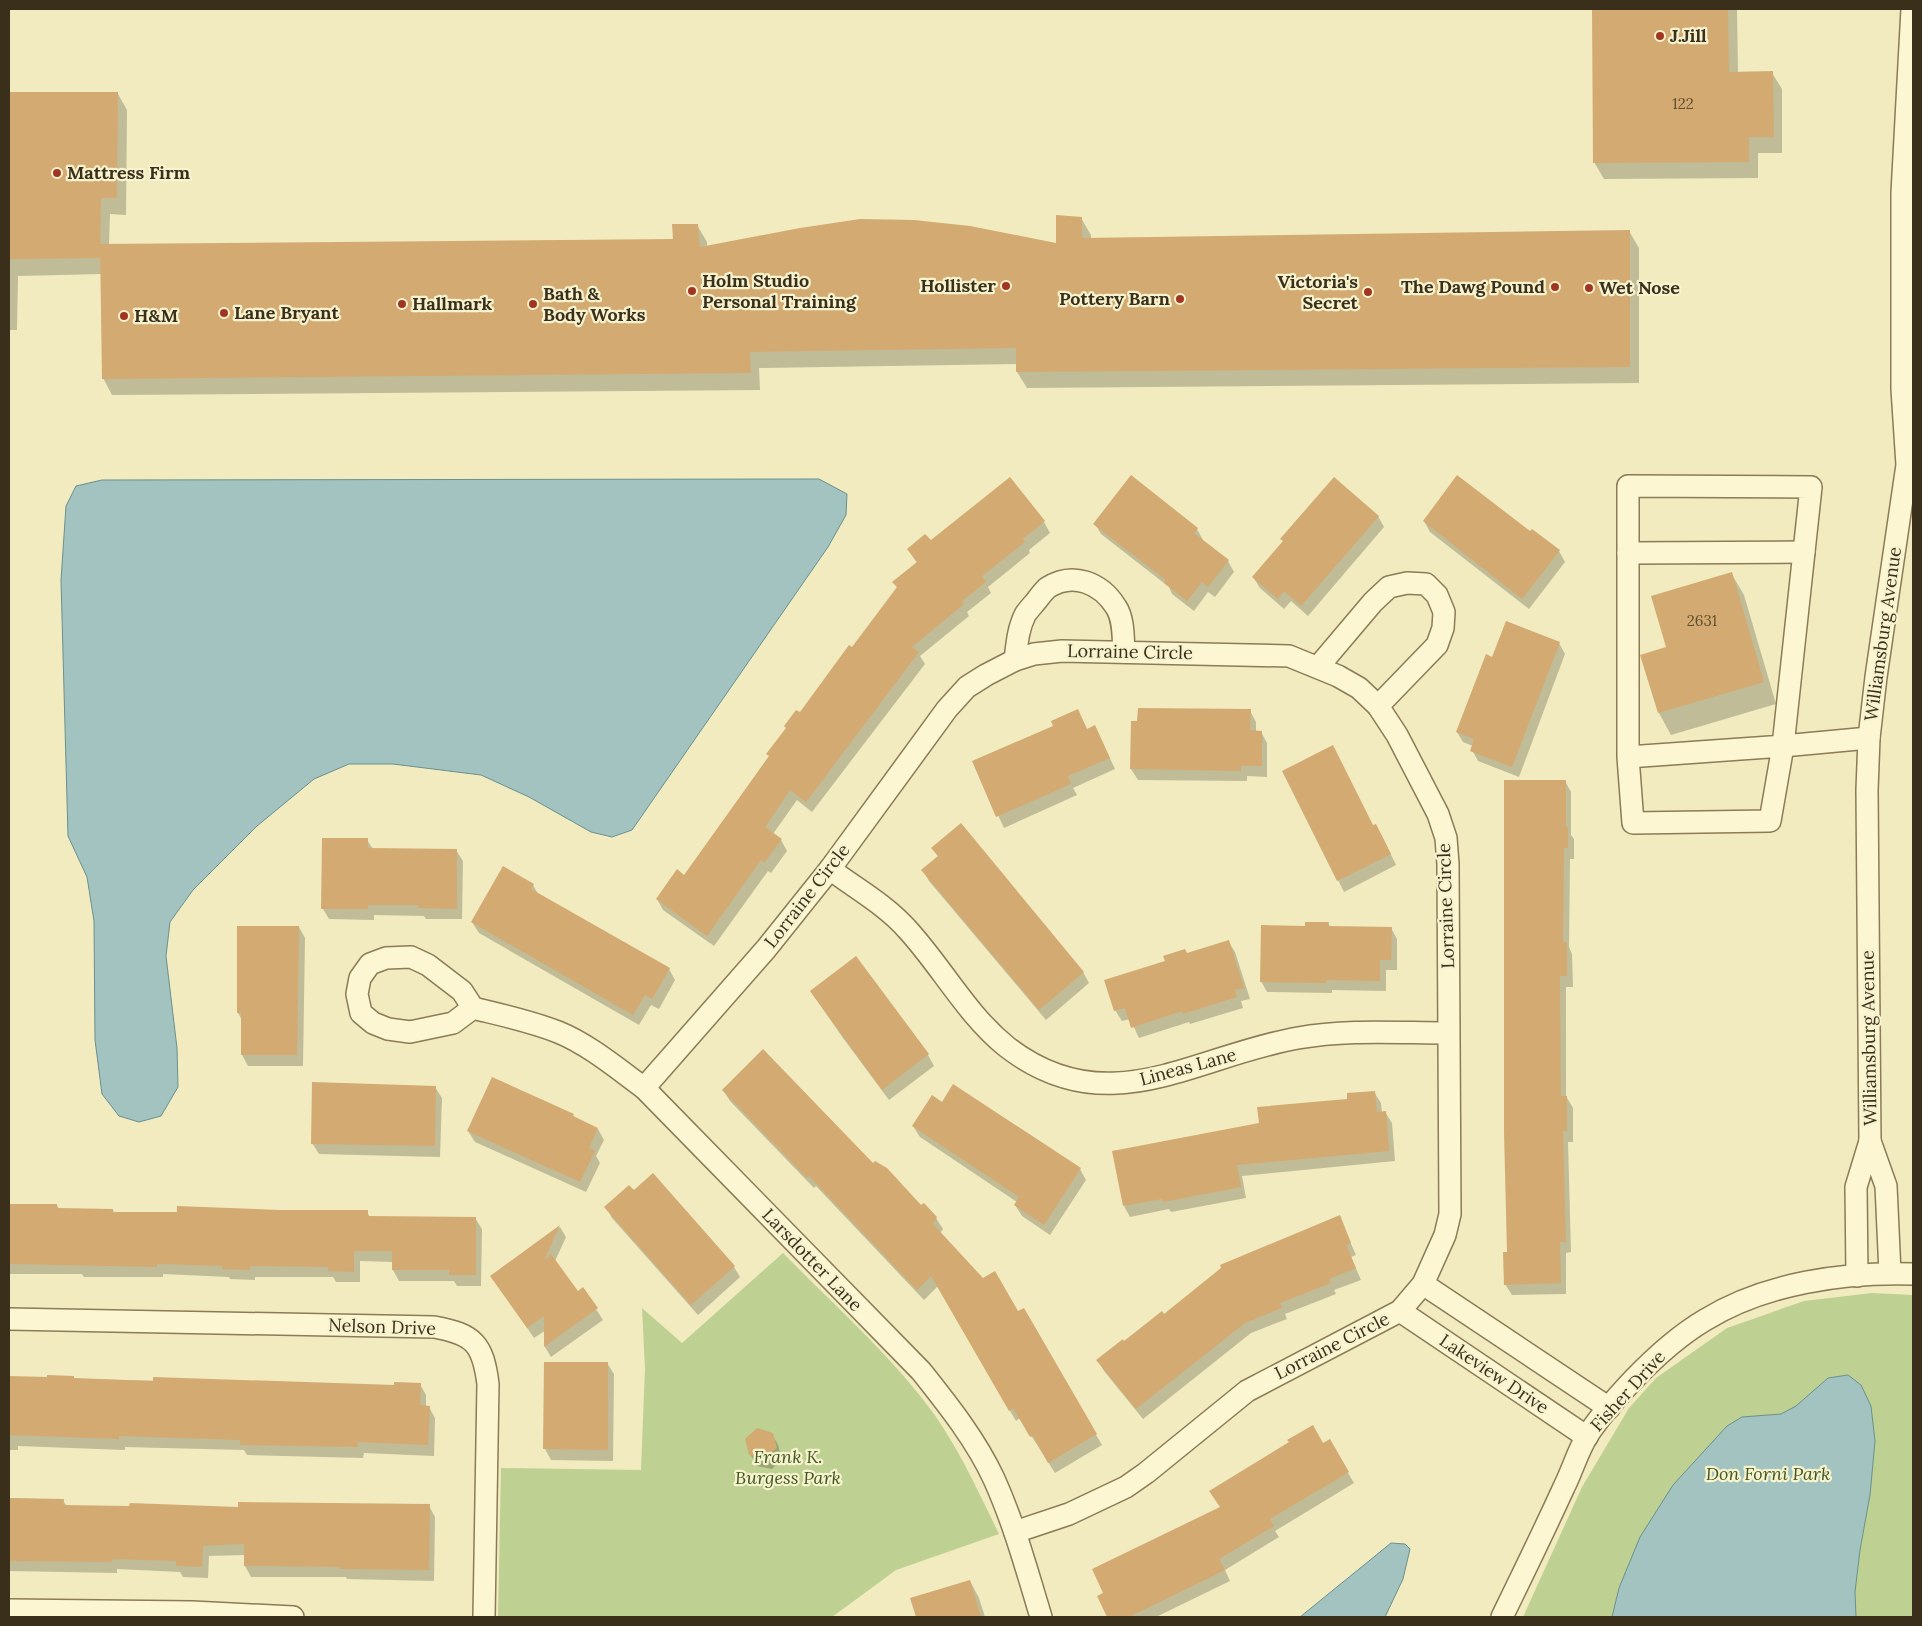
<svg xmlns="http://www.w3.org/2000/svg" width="1922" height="1626" font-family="Lora,serif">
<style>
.green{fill:#bed092}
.water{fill:#a2c3bf;stroke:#69918e}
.shadow{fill:#0003}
.building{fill:#d3aa71}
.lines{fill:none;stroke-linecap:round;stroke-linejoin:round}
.street-casing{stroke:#8b7b56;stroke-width:24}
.street{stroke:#fcf6d2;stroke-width:21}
.poi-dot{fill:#a03521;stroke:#f8f3cf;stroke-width:2}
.labels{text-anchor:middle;stroke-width:4.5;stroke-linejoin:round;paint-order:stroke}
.number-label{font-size:15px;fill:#604e30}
.poi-label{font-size:18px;font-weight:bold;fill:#3a2f1b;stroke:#f8f3cf;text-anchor:start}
.street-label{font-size:18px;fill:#3a2f1b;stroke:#f8f3cf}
.park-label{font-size:18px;font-style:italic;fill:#405820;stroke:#f8f3cf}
</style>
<rect width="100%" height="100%" fill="#f1ebbf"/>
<g class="green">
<path d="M 783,1253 C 834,1305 891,1355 934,1414 C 960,1451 979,1493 999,1534 L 896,1570 L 832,1617 L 498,1617 L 501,1468 L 641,1470 L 645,1369 L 642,1308 L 682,1343 Z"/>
<path d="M 1872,1293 L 1913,1295 L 1913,1617 L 1523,1617 L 1582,1487 L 1629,1408 L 1656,1378 L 1727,1328 L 1804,1301 Z"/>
</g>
<g class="water">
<path d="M 819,479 L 847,494 L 846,515 L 828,547 L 632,830 L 612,837 L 591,832 L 529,797 L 481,775 L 393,764 L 349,764 L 314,779 L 257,826 L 193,890 L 170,922 L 166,956 L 177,1048 L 178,1087 L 161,1116 L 139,1122 L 119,1116 L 102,1094 L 95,1040 L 94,921 L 87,877 L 68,836 L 61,580 L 66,506 L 76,486 L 102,480 Z"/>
<path d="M 1848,1375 L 1861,1385 L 1871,1406 L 1875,1441 L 1870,1495 L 1860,1550 L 1855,1592 L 1856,1617 L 1612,1617 L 1619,1588 L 1640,1537 L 1673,1485 L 1727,1426 L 1742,1417 L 1781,1414 L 1796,1406 L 1828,1378 Z"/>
<path d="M 1391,1543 L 1405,1544 L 1410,1549 L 1403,1579 L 1385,1617 L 1300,1617 Z"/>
</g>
<g class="shadow">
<path d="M 1593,9 L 1737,9 L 1738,73 L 1772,73 L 1782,89 L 1782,153 L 1758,153 L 1758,178 L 1604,179 L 1594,162 Z"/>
<path d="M 9,94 L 118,94 L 127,110 L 126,215 L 110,214 L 109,245 L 674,240 L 697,225 L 707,242 L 707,247 L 1057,245 L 1081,218 L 1091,235 L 1091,239 L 1629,231 L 1639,248 L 1639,383 L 1027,388 L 1017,372 L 1017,364 L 759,368 L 760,390 L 112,395 L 103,378 L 102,274 L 18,276 L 17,330 L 9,330 Z"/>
<path d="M 1010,479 L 1044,522 L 1050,533 L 1029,550 L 1030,553 L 988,587 L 991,593 L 967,612 L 969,616 L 920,656 L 925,664 L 812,812 L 797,800 L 773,834 L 781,840 L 787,851 L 771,873 L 768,871 L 714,946 L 663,910 L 657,899 L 685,876 L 800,714 L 898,589 L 894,582 L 917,563 L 908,549 L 930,542 Z"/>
<path d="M 1378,516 L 1384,527 L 1308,616 L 1291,601 L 1284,609 L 1260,588 L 1253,577 Z"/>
<path d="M 1424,521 L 1530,533 L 1559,551 L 1565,562 L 1529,609 L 1430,532 Z"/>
<path d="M 1095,524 L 1197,529 L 1203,540 L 1202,541 L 1228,561 L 1234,572 L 1215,597 L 1208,592 L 1194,611 L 1172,594 L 1169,587 L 1101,534 Z"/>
<path d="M 1731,573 L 1744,595 L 1776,704 L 1671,735 L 1659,713 L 1667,648 Z"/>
<path d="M 1559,643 L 1565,654 L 1519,777 L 1478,761 L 1472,750 L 1473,746 L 1463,742 L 1457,732 L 1493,658 Z"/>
<path d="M 1250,711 L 1256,722 L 1256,732 L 1261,732 L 1267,743 L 1267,777 L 1247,776 L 1247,781 L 1138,780 L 1131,769 Z"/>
<path d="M 1095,727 L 1115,769 L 1073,788 L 1077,795 L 1004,828 L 973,762 Z"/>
<path d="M 1284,772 L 1374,826 L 1382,836 L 1396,865 L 1344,892 Z"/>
<path d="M 1565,781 L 1571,792 L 1571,835 L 1574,839 L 1574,859 L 1570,859 L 1569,947 L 1572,954 L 1573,987 L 1566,987 L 1566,1096 L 1573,1108 L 1573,1142 L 1568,1142 L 1571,1252 L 1566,1253 L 1566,1294 L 1512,1295 L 1505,1284 L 1508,1253 Z"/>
<path d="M 367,840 L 373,849 L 456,850 L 463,861 L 462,919 L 426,919 L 424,916 L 374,915 L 374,920 L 329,919 L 323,909 Z"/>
<path d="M 933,848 L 1083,972 L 1089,983 L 1046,1020 L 929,881 L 923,870 L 938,857 Z"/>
<path d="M 533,885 L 538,894 L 669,969 L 675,980 L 659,1009 L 651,1005 L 639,1025 L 479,933 L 472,922 Z"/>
<path d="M 1328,923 L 1331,928 L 1391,928 L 1397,939 L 1397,970 L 1386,970 L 1386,991 L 1332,990 L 1332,993 L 1267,992 L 1261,981 L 1306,927 Z"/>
<path d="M 238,927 L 299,927 L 305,938 L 303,1066 L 248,1066 L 242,1055 L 242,1020 L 238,1013 Z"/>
<path d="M 1228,941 L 1235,952 L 1250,999 L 1241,1001 L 1243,1008 L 1190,1024 L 1189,1022 L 1139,1038 L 1130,1019 L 1122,1021 L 1115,1010 L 1187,955 Z"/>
<path d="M 856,958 L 928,1055 L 934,1066 L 889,1100 L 843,1038 L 811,992 Z"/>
<path d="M 435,1087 L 442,1098 L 440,1157 L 319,1154 L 312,1143 Z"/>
<path d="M 723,1090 L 873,1164 L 936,1218 L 943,1229 L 940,1233 L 983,1280 L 1018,1312 L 1023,1309 L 1102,1445 L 1055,1473 L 1020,1418 L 1016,1421 L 938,1286 L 924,1300 L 816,1186 L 814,1188 L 730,1101 Z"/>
<path d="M 1374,1092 L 1381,1103 L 1382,1113 L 1385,1112 L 1392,1123 L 1395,1161 L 1242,1176 L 1246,1198 L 1171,1212 L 1169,1209 L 1130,1217 L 1124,1206 L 1260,1124 Z"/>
<path d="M 942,1104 L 1080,1169 L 1086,1180 L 1050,1235 L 1022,1216 L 1015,1205 L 1017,1202 L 920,1137 L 913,1126 Z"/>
<path d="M 573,1115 L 575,1118 L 598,1129 L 604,1140 L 596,1156 L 600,1163 L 586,1192 L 475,1142 L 468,1131 Z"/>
<path d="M 634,1192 L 734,1267 L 740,1277 L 698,1315 L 612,1218 L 606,1207 Z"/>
<path d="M 9,1205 L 57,1205 L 59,1209 L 113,1210 L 114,1213 L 367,1212 L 370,1217 L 475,1218 L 482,1229 L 481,1286 L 457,1286 L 454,1281 L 399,1281 L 393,1270 L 393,1262 L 360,1261 L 360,1282 L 336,1282 L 333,1277 L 255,1277 L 255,1280 L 230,1279 L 229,1277 L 163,1274 L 163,1277 L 84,1277 L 82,1274 L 9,1274 Z"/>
<path d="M 1339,1217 L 1356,1255 L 1351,1257 L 1361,1280 L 1334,1290 L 1336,1294 L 1285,1314 L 1287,1319 L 1251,1333 L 1143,1419 L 1104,1371 L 1098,1360 L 1164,1316 L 1223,1269 Z"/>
<path d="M 560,1227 L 566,1237 L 555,1261 L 577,1292 L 583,1289 L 603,1320 L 551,1357 L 545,1347 L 546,1330 L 534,1338 L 492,1276 Z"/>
<path d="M 545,1363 L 607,1363 L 614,1374 L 613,1461 L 551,1460 L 545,1449 Z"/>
<path d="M 73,1377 L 75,1379 L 395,1386 L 420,1384 L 426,1395 L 426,1407 L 429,1407 L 435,1418 L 434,1456 L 364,1453 L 363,1458 L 247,1455 L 244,1450 L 125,1447 L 125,1450 L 18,1446 L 18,1450 L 9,1450 L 9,1378 Z"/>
<path d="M 772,1434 L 778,1445 L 782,1459 L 772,1469 L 757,1466 L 750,1454 Z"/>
<path d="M 1329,1441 L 1354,1483 L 1275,1531 L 1279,1537 L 1225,1570 L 1230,1581 L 1156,1617 L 1109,1617 L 1099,1596 L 1221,1508 Z"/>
<path d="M 9,1498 L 63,1500 L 67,1507 L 239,1508 L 429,1506 L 435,1517 L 434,1581 L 347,1579 L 346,1577 L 251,1577 L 245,1566 L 245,1555 L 209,1556 L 208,1578 L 183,1577 L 180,1572 L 117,1569 L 117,1573 L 9,1571 Z"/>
<path d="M 970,1581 L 979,1598 L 985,1617 L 918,1617 L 912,1599 Z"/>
</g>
<g class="building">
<path d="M 1592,9 L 1728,9 L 1729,72 L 1773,71 L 1774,137 L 1749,137 L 1749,162 L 1593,163 Z"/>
<path d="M 9,92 L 118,92 L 117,198 L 101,198 L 100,258 L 9,259 Z"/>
<path d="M 1056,215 L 1082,217 L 1082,238 L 1630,230 L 1630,367 L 1016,372 L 1016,348 L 750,352 L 751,373 L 102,379 L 100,244 L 673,239 L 672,224 L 698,224 L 700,247 L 800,228 L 860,219 L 914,220 L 970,226 L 1056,243 Z"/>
<path d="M 1131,475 L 1198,528 L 1194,533 L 1229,560 L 1208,587 L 1202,582 L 1187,601 L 1164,583 L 1166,580 L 1093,524 Z"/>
<path d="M 1457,475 L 1530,531 L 1532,529 L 1560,550 L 1522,599 L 1423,521 Z"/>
<path d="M 1010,477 L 1045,521 L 1023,539 L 1025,542 L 982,576 L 986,582 L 962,601 L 964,604 L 912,647 L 919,652 L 806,802 L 790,790 L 765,827 L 782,839 L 764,863 L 761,860 L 707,936 L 656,899 L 677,869 L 684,875 L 769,756 L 766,754 L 786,728 L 784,726 L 796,710 L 800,712 L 849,645 L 852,647 L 897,587 L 892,582 L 917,562 L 907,549 L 925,534 L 931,540 Z"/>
<path d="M 1334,477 L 1379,516 L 1301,606 L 1284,591 L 1278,599 L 1252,577 L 1283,541 L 1280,539 Z"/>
<path d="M 1732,572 L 1764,682 L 1658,713 L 1640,655 L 1666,647 L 1651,596 Z"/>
<path d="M 1506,621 L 1560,642 L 1512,767 L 1470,751 L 1474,739 L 1456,732 L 1486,654 L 1492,657 Z"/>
<path d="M 1138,708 L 1251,709 L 1250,730 L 1262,731 L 1262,766 L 1241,766 L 1241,771 L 1130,769 L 1131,721 L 1137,721 Z"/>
<path d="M 1078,709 L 1087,729 L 1095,725 L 1110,758 L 1068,776 L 1071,784 L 996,817 L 972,761 L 1053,726 L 1051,721 Z"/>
<path d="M 1333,745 L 1373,825 L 1376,824 L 1391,854 L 1337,881 L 1282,771 Z"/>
<path d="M 1504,780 L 1566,780 L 1566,827 L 1568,827 L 1568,848 L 1564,848 L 1563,942 L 1567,942 L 1567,976 L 1560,976 L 1561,1096 L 1567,1096 L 1567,1131 L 1563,1131 L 1566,1242 L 1560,1242 L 1561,1283 L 1504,1285 L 1503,1252 L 1507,1252 L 1504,1132 Z"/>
<path d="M 961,823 L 1084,972 L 1039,1010 L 921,870 L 938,856 L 931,848 Z"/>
<path d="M 322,838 L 368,838 L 368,848 L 457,849 L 457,909 L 418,908 L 419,905 L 368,905 L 368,909 L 321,909 Z"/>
<path d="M 503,866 L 534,884 L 531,889 L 670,968 L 652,999 L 645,995 L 633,1015 L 471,922 Z"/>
<path d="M 1305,922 L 1329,922 L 1328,926 L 1392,927 L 1391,960 L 1380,960 L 1380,981 L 1326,980 L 1326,983 L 1260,982 L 1261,925 L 1305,926 Z"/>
<path d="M 237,926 L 299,926 L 297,1055 L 241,1055 L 241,1013 L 237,1013 Z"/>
<path d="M 1229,940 L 1244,988 L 1235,990 L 1237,997 L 1183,1014 L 1182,1011 L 1131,1028 L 1125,1008 L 1114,1011 L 1104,980 L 1165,961 L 1163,956 L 1185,949 L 1187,953 Z"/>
<path d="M 856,956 L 929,1054 L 882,1090 L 810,991 Z"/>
<path d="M 763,1049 L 873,1163 L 875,1161 L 887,1168 L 921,1205 L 924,1203 L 937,1217 L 933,1224 L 983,1278 L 995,1271 L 1018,1311 L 1024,1308 L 1097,1434 L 1048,1463 L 1033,1436 L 1030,1437 L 1013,1408 L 1009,1411 L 931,1276 L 917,1290 L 809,1176 L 807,1178 L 722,1090 Z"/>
<path d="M 492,1077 L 574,1114 L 573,1116 L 598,1128 L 589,1148 L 595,1151 L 580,1182 L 467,1131 Z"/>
<path d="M 312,1082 L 436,1086 L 435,1146 L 311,1144 Z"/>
<path d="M 953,1084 L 1081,1168 L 1044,1225 L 1014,1205 L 1019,1197 L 912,1126 L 932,1095 L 942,1102 Z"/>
<path d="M 1375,1091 L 1377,1112 L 1386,1111 L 1389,1151 L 1237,1165 L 1241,1187 L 1163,1202 L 1162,1199 L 1123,1206 L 1112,1151 L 1259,1123 L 1257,1107 L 1347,1099 L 1347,1093 Z"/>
<path d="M 653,1173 L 735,1266 L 691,1305 L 604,1207 L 629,1185 L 634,1190 Z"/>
<path d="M 9,1204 L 57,1204 L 57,1208 L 113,1209 L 113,1212 L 177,1212 L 177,1206 L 281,1210 L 368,1210 L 368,1216 L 476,1217 L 476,1275 L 449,1275 L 449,1270 L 392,1270 L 392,1251 L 354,1251 L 354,1272 L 328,1271 L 328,1267 L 250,1266 L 250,1270 L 222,1269 L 222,1266 L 157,1264 L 157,1267 L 9,1264 Z"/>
<path d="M 1340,1215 L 1351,1243 L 1346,1245 L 1356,1268 L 1329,1279 L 1331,1283 L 1280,1303 L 1282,1308 L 1245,1323 L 1136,1409 L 1096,1360 L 1123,1339 L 1124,1341 L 1162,1311 L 1164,1314 L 1221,1268 L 1220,1265 Z"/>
<path d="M 560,1225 L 544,1261 L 551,1254 L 578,1291 L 583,1287 L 598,1308 L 544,1347 L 544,1316 L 527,1328 L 490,1276 Z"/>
<path d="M 544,1362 L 608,1362 L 608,1450 L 543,1449 Z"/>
<path d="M 47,1375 L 74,1376 L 74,1378 L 153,1381 L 153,1377 L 394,1385 L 394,1382 L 421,1383 L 420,1405 L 430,1406 L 428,1445 L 358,1442 L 358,1447 L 240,1445 L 240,1440 L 119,1436 L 119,1439 L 9,1435 L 9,1376 L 47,1377 Z"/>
<path d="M 1313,1425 L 1323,1443 L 1330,1439 L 1349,1472 L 1270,1519 L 1274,1526 L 1219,1559 L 1225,1570 L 1129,1617 L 1107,1617 L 1097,1596 L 1103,1593 L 1092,1569 L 1220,1507 L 1209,1491 L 1289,1442 L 1287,1440 Z"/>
<path d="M 757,1428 L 773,1433 L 777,1448 L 765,1458 L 749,1455 L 745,1439 Z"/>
<path d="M 9,1498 L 64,1499 L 63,1505 L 129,1506 L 130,1503 L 238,1507 L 238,1502 L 430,1504 L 429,1570 L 340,1569 L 340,1567 L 244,1566 L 244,1544 L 203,1546 L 202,1567 L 176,1566 L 176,1561 L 112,1559 L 112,1562 L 9,1561 Z"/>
<path d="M 970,1580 L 981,1617 L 916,1617 L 910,1598 Z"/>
</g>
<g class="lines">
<defs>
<g id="street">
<path d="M 1628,553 L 1804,552"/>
<path d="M 1015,660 C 1017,644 1018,629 1025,615 C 1028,610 1033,605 1037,600 C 1040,596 1044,591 1047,588 C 1073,571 1101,583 1116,607 C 1124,619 1123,638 1124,652"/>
<path d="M 1318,667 L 1373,602 L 1389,587 L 1407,583 L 1426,584 L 1437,595 L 1444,612 L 1443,628 L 1437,645 L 1378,706"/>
<path d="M 1628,757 L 1633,823 L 1770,821 L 1783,746 L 1811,487 L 1628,486 L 1628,757 L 1783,746 L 1869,738"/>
<path d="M 830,869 C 855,888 886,905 907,929 C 942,967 966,1014 1007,1047 C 1108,1125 1194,1056 1298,1038 C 1347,1029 1399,1033 1448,1033"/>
<path d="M 473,1008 L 453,1023 L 410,1032 L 388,1029 L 373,1023 L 361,1013 L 357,994 L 360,978 L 370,964 L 386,958 L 411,957 L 428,965 L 462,991 L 473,1008 C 501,1015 530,1021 558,1032 C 588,1044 618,1069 644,1088 L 921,1371 C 948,1405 976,1440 994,1479 C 1014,1523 1027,1571 1041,1617"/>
<path d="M 644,1088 L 766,949 L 830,869 L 947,709 L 967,687 L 986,675 L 1015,660 L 1034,654 L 1062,651 L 1289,656 L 1338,676 L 1359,688 L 1378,706 L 1397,735 L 1438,814 L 1446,838 L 1448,864 L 1450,1214 L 1445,1235 L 1423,1284 L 1400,1311 L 1247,1391 L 1146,1473 L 1126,1487 L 1069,1514 L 1015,1532"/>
<path d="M 1870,1141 L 1886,1186 L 1890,1273"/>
<path d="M 1857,1276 L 1856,1187 L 1870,1141 L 1867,790 L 1869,738 L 1876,677 L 1907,465 L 1902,389 L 1902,193 L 1912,9"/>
<path d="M 1423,1284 L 1609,1408"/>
<path d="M 1400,1311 L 1587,1437"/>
<path d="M 9,1319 L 434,1327 C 474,1334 483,1344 488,1384 L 484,1617"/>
<path d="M 9,1610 L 192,1612 L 293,1617"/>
<path d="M 1502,1617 C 1523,1574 1544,1531 1564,1487 C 1572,1471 1578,1451 1587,1436 C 1600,1416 1617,1397 1633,1380 C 1655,1357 1678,1336 1705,1320 C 1765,1283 1844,1272 1913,1274"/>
</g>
</defs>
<use href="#street" class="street-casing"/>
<use href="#street" class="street"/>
</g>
<g class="poi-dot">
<circle cx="1660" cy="36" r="5"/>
<circle cx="57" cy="173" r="5"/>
<circle cx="1006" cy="286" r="5"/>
<circle cx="1555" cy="287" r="5"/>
<circle cx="1589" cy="288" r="5"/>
<circle cx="692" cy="291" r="5"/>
<circle cx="1368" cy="292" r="5"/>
<circle cx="1180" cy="299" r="5"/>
<circle cx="402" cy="304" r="5"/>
<circle cx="533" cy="304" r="5"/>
<circle cx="224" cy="313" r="5"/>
<circle cx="124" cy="316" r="5"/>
</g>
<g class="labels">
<g class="number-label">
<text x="1683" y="109">122</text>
<text x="1702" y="626">2631</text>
</g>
<g class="poi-label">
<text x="1670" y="42">J.Jill</text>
<text x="67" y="179">Mattress Firm</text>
<text x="702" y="287">Holm Studio<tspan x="702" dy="21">Personal Training</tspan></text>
<text x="1358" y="288" text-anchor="end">Victoria's<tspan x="1358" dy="21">Secret</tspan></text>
<text x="996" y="292" text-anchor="end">Hollister</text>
<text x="1545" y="293" text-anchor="end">The Dawg Pound</text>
<text x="1599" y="294">Wet Nose</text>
<text x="543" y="300">Bath &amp;<tspan x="543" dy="21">Body Works</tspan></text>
<text x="1170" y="305" text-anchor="end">Pottery Barn</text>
<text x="412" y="310">Hallmark</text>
<text x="234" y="319">Lane Bryant</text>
<text x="134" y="322">H&amp;M</text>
</g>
<g class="street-label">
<text transform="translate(1883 634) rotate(-82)" y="6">Williamsburg Avenue</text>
<text transform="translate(1130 652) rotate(1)" y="6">Lorraine Circle</text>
<text transform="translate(807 896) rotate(-52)" y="6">Lorraine Circle</text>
<text transform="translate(1446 906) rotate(-92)" y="6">Lorraine Circle</text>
<text transform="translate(1869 1038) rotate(-91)" y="6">Williamsburg Avenue</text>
<text transform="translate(1188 1067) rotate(-15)" y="6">Lineas Lane</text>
<text transform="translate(812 1260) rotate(46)" y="6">Larsdotter Lane</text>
<text transform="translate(382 1327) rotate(2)" y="6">Nelson Drive</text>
<text transform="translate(1332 1346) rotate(-27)" y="6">Lorraine Circle</text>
<text transform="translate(1494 1374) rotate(34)" y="6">Lakeview Drive</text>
<text transform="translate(1628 1391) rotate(-48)" y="6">Fisher Drive</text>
</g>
<g class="park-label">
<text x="788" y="1463">Frank K.<tspan x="788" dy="21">Burgess Park</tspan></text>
<text x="1768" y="1480">Don Forni Park</text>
</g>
</g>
<rect width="1922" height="1626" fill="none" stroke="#3a2f1b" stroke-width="20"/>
</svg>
